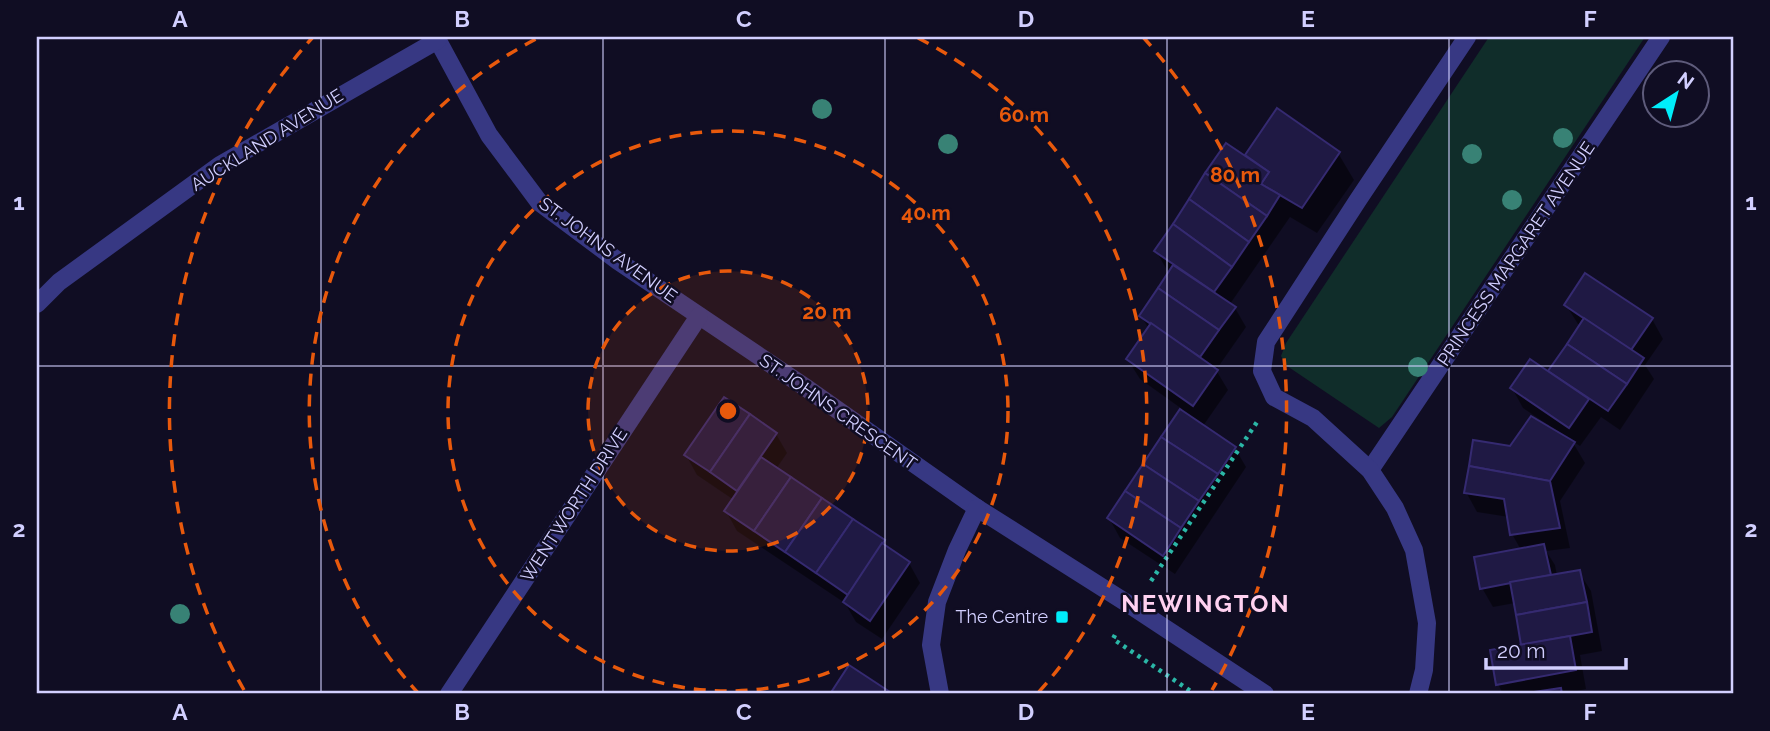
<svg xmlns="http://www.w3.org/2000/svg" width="1770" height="731" font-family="Raleway,sans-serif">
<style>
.green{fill:#102d2a}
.shadow{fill:#0007}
.building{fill:#1f1944;stroke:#352a71;stroke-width:2}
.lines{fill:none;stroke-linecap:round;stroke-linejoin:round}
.path{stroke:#2bb7a7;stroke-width:4.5;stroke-dasharray:3.5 5;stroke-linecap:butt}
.minor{stroke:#373883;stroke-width:18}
.tree{fill:#388275}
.grid{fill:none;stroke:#d2cfff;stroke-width:2;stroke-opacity:0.55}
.ring{fill:none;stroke:#e8590c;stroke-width:3.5;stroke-dasharray:12 9}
.poi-dot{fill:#00edfa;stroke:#100d23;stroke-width:2.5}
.labels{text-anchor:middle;stroke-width:5;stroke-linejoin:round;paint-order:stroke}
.street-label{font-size:18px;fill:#d2cfff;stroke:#100d23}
.poi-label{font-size:18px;fill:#d2cfff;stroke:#100d23;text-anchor:end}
.district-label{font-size:24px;font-weight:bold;letter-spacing:2px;fill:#ffd1f0;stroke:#100d23}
.centre{fill:#e8590c;stroke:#100d23;stroke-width:3.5}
.ring-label{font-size:21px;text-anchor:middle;font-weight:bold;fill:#e8590c;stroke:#100d23;stroke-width:5;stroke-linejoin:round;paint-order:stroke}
.neatline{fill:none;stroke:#d2cfff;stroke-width:2.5}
.grid-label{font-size:23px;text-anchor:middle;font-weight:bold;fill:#d2cfff}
</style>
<rect width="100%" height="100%" fill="#100d23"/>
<path class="green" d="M 1489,37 L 1645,37 L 1392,417 L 1379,428 L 1287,366 L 1281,356 L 1286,343 Z"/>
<g class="shadow">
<path d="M 1338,153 L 1354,180 L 1317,233 L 1290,217 L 1230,304 L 1235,308 L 1246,327 L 1216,370 L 1228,390 L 1203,426 L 1235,448 L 1246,467 L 1175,574 L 1120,538 L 1109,518 L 1182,409 L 1140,379 L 1128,360 L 1149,329 L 1141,316 L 1170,273 L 1167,270 L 1156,251 L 1250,161 L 1247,155 Z"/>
<path d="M 1566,305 L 1652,319 L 1663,339 L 1645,365 L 1654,379 L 1620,430 L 1601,417 L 1580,446 L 1572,441 L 1585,463 L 1560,501 L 1570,548 L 1546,551 L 1555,565 L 1557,576 L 1579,572 L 1591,591 L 1602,651 L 1580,655 L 1586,689 L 1563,694 L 1503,694 L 1498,684 L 1523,646 L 1515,603 L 1493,607 L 1482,588 L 1521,550 L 1512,534 L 1509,517 L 1477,512 L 1466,492 L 1511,448 L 1548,428 L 1550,426 L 1523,408 L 1512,388 L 1549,373 L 1581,326 L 1578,324 Z"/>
<path d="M 776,434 L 787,453 L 776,469 L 883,541 L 889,550 L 909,563 L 920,583 L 882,639 L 856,622 L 845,603 L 737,531 L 726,511 L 734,500 L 697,475 L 686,455 Z"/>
</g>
<g class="building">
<path d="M 1277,108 L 1340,152 L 1302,208 L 1261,184 L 1269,172 L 1245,155 Z"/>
<path d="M 1226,143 L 1269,172 L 1261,184 L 1280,195 L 1267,216 L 1205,173 Z"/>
<path d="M 1205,173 L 1267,216 L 1249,242 L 1189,199 Z"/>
<path d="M 1189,199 L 1249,242 L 1232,267 L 1173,224 Z"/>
<path d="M 1173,224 L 1232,267 L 1214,292 L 1154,251 Z"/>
<path d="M 1173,265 L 1236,307 L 1219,330 L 1158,288 Z"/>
<path d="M 1585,273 L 1653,318 L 1631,350 L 1564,305 Z"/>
<path d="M 1158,288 L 1219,330 L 1200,357 L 1139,316 Z"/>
<path d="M 1584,318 L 1644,358 L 1627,384 L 1567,344 Z"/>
<path d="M 1151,323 L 1218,370 L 1193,406 L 1126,359 Z"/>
<path d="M 1567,344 L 1627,384 L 1608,411 L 1548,371 Z"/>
<path d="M 1530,359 L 1589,399 L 1569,428 L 1510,388 Z"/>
<path d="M 724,397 L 750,414 L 710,472 L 684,455 Z"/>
<path d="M 1180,409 L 1236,447 L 1218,474 L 1161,437 Z"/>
<path d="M 750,414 L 777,433 L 737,491 L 710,472 Z"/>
<path d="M 1531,416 L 1575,442 L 1550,481 L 1469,466 L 1473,440 L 1510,446 Z"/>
<path d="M 1161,437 L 1218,474 L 1199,501 L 1143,464 Z"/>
<path d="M 761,457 L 791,477 L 754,531 L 724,511 Z"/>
<path d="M 1143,464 L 1199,501 L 1181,528 L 1125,491 Z"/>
<path d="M 1469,466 L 1550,481 L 1560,528 L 1510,535 L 1504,499 L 1464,493 Z"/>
<path d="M 791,477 L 822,498 L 785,552 L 754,531 Z"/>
<path d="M 1125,491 L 1181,528 L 1163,556 L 1107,518 Z"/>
<path d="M 822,498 L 853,519 L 816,573 L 785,552 Z"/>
<path d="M 853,519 L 885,540 L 848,595 L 816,573 Z"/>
<path d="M 882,543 L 910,562 L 870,621 L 843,602 Z"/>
<path d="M 1544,544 L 1551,575 L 1480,589 L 1474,557 Z"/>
<path d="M 1580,570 L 1587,602 L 1516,615 L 1510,582 Z"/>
<path d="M 1587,602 L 1592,632 L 1521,645 L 1516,615 Z"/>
<path d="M 1570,636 L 1576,670 L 1496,685 L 1490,650 Z"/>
<path d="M 849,665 L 893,694 L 830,694 Z"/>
<path d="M 1561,688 L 1562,694 L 1521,694 Z"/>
</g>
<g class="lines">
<g class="path">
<path d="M 1151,581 L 1257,422"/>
<path d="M 1115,635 L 1113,639 L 1195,694"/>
</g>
<g class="minor">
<path d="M 436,37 L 489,135 L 539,202 L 618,261 L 805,387 L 977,508 L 1133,607 L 1265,694"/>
<path d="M 37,304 L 59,282 L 220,165 L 438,40"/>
<path d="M 1370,470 L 1661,37"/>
<path d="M 449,694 L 699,316"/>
<path d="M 940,694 L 931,645 L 937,602 L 957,550 L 977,508"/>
<path d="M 1418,694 L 1424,670 L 1427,623 L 1414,550 L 1395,508 L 1370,470 L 1313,418 L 1274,397 L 1262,371 L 1266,342 L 1358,200 L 1467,37"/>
</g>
</g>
<g class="tree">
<circle cx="822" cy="109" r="10"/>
<circle cx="1563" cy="138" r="10"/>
<circle cx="948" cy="144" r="10"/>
<circle cx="1472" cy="154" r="10"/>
<circle cx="1512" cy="200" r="10"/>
<circle cx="1418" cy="367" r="10"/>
<circle cx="180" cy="614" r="10"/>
</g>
<path class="grid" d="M 321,37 L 321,694M 603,37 L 603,694M 885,37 L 885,694M 1167,37 L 1167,694M 1449,37 L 1449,694M 37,366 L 1733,366"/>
<circle cx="728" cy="411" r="140" fill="#e8590c" fill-opacity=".12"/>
<g class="ring">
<circle cx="728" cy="411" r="140"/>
<circle cx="728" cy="411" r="280"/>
<path d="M419 694A419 419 0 0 1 538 38M918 38A419 419 0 0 1 1037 694"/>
<path d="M244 690A559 559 0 0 1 313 37M1143 37A559 559 0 0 1 1212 690"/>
</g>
<rect class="poi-dot" x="1055" y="610" width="14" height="14" rx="3.5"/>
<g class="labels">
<g class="street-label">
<text transform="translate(267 140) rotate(-32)" y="6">AUCKLAND AVENUE</text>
<text transform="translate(608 250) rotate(36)" y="6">ST. JOHNS AVENUE</text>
<text transform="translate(1516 254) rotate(-56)" y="6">PRINCESS MARGARET AVENUE</text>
<text transform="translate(838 412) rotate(35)" y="6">ST. JOHNS CRESCENT</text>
<text transform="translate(574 505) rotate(-57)" y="6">WENTWORTH DRIVE</text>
</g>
<g class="poi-label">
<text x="1048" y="623">The Centre</text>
</g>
<g class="district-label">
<text x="1206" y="612">NEWINGTON</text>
</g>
</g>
<circle cx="728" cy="411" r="10" class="centre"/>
<g class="ring-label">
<text x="1024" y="122">60 m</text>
<text x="1235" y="182">80 m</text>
<text x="926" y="220">40 m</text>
<text x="827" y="319">20 m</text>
</g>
<rect width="1770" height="731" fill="none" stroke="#100d23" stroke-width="77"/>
<g transform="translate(1676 94) rotate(36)"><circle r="33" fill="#100d23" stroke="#5e5b7b" stroke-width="2"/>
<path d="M0-5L12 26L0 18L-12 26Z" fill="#00edfa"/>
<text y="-10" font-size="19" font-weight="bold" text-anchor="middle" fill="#d2cfff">N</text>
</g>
<path d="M1486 658v10h140v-10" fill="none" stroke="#d2cfff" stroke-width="3.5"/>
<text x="1497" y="658" font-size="21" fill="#d2cfff" stroke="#100d23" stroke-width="5" paint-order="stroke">20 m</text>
<rect x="38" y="38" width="1694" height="654" class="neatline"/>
<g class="grid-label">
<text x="180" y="27">A</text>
<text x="462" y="27">B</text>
<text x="744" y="27">C</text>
<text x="1026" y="27">D</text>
<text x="1308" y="27">E</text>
<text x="1590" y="27">F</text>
<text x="19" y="210">1</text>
<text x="1751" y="210">1</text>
<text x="19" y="537">2</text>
<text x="1751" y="537">2</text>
<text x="180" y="720">A</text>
<text x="462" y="720">B</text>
<text x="744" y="720">C</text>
<text x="1026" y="720">D</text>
<text x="1308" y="720">E</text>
<text x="1590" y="720">F</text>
</g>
</svg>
